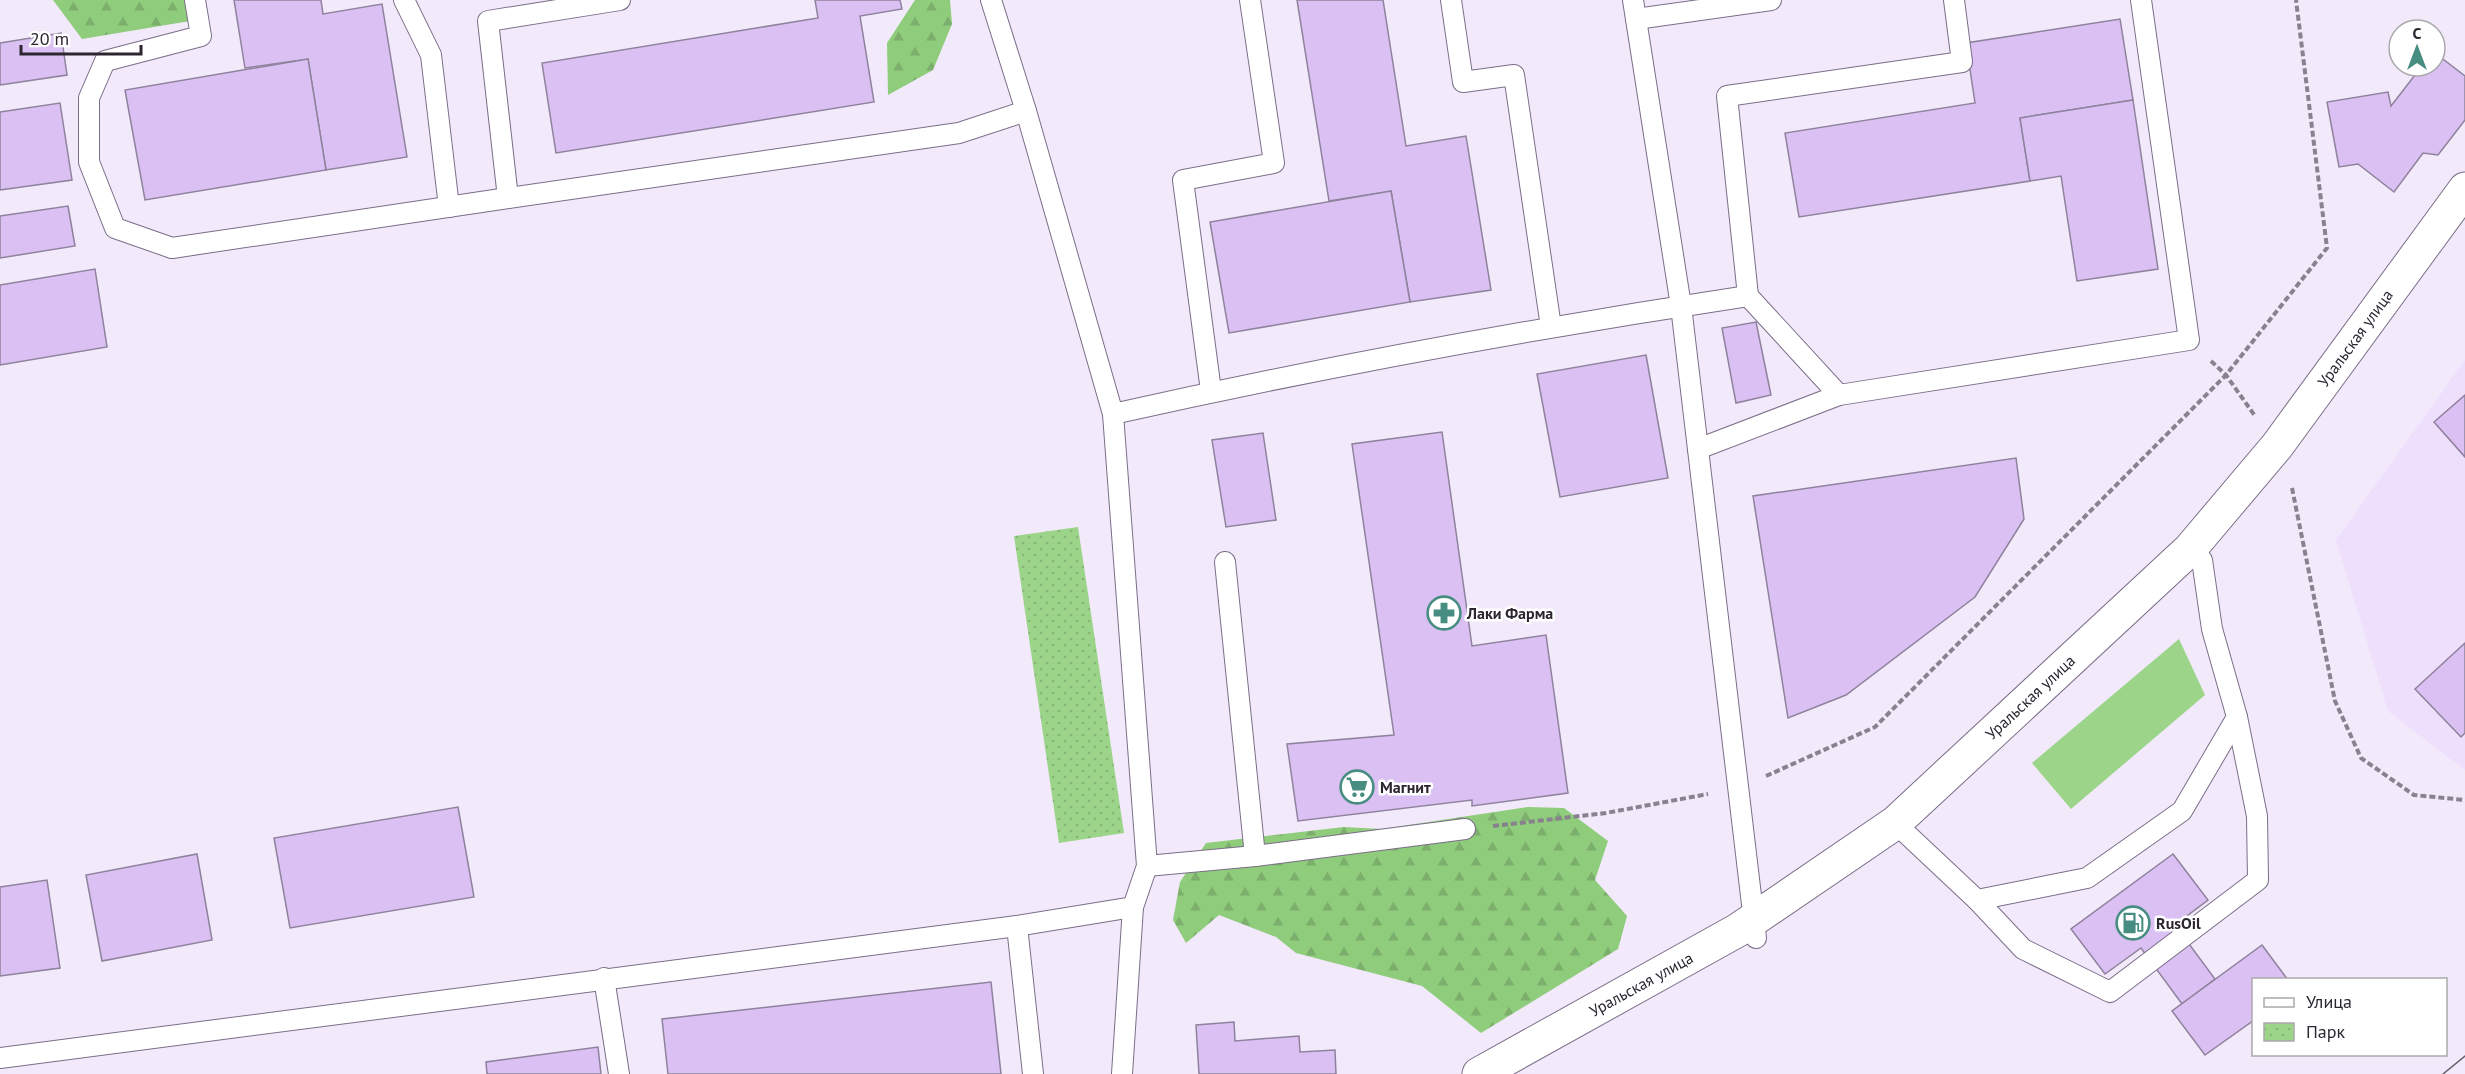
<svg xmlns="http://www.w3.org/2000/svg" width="2465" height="1074" font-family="'PT Sans',sans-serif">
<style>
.built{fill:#eee0fd}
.grass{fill:#9cd58a}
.forest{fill:url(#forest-firs)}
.park{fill:url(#park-dots)}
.building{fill:#dac0f3;stroke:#8f829c;stroke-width:1.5}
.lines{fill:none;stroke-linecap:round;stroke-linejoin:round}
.lane-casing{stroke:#7b6e88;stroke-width:22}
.secondary-casing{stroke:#7b6e88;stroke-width:35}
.path{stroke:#88818e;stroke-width:4;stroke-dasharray:6 3;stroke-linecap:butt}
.lane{stroke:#fff;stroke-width:20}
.secondary{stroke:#fff;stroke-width:33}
.tram{stroke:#635d69;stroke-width:1.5}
.labels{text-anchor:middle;stroke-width:5;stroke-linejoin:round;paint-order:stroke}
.street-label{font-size:16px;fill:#2b2630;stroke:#fff}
.poi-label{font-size:16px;font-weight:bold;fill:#2b2630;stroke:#fff;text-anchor:start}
</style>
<defs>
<pattern id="forest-firs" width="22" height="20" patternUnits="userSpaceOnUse" patternTransform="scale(1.5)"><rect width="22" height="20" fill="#8fcc7c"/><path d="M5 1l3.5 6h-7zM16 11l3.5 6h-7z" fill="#7caf6c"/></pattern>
<pattern id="park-dots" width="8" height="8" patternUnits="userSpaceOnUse" patternTransform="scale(1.5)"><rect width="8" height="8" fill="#9cd58a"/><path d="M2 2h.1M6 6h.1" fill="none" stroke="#87b777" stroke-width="1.8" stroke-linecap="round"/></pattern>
</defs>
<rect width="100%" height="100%" fill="#f2e9fb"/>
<path class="built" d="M 2465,360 L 2465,770 L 2388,711 L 2336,540 Z"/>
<path class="grass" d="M 2179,639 L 2205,695 L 2071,809 L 2032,763 Z"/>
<g class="forest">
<path d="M 53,0 L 186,0 L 190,21 L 82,39 Z"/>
<path d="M 915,0 L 950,0 L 952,24 L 933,70 L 888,95 L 887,43 Z"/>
<path d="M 1528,807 L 1564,808 L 1608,841 L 1595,880 L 1627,916 L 1618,949 L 1481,1033 L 1422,986 L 1296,953 L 1276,937 L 1219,915 L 1186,943 L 1173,920 L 1180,882 L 1206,843 L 1344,827 L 1382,829 Z"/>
</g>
<path class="park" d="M 1078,527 L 1124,833 L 1059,843 L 1014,536 Z"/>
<g class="building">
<path d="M 234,0 L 321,0 L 323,14 L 382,4 L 407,157 L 326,170 L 308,59 L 245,68 Z"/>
<path d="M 815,0 L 900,0 L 902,9 L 860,16 L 874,102 L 556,153 L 542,63 L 818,18 Z"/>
<path d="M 1297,0 L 1383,0 L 1406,146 L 1466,136 L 1491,290 L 1410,302 L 1391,191 L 1329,201 Z"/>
<path d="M 2120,19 L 2133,100 L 2020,118 L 2030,181 L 1799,217 L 1785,133 L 1975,103 L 1966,43 Z"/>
<path d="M 61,33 L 67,75 L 0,85 L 0,43 Z"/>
<path d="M 2435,53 L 2465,76 L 2465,120 L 2438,155 L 2423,153 L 2394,192 L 2358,164 L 2339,167 L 2327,102 L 2388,92 L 2391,106 L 2422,66 L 2435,66 Z"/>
<path d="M 308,59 L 326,170 L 145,200 L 125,90 Z"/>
<path d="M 2133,100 L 2158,269 L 2077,281 L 2061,176 L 2030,181 L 2020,118 Z"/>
<path d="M 60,103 L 72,180 L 0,190 L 0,112 Z"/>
<path d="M 1391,191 L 1410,302 L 1229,333 L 1210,222 Z"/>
<path d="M 68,206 L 75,246 L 0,258 L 0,216 Z"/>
<path d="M 95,269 L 107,347 L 0,365 L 0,285 Z"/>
<path d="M 1756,322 L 1771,395 L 1736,403 L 1722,328 Z"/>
<path d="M 1646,355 L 1668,478 L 1560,497 L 1537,374 Z"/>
<path d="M 2465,395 L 2465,457 L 2434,422 Z"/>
<path d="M 1442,432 L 1472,646 L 1546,635 L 1568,793 L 1472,806 L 1472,800 L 1298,821 L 1287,744 L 1394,735 L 1352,444 Z"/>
<path d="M 1263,433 L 1276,520 L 1226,527 L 1212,440 Z"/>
<path d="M 2016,458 L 2024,519 L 1975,597 L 1846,695 L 1788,718 L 1753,496 Z"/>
<path d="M 2465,643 L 2465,733 L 2461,737 L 2415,689 Z"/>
<path d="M 458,807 L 474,897 L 290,928 L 274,838 Z"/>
<path d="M 197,854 L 212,940 L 102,961 L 86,875 Z"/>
<path d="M 2173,854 L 2208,900 L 2175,925 L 2215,979 L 2182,1004 L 2141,948 L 2105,974 L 2071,929 Z"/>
<path d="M 47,880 L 60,968 L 0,976 L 0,887 Z"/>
<path d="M 2262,945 L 2288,980 L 2254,980 L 2254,1020 L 2205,1055 L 2172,1011 Z"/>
<path d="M 991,982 L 1001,1074 L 668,1074 L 662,1019 Z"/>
<path d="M 1234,1022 L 1235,1041 L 1299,1036 L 1300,1052 L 1335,1050 L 1336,1074 L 1199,1074 L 1196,1025 Z"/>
<path d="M 598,1047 L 601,1074 L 487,1074 L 486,1062 Z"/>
</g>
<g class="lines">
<defs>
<g id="lane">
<path d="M 195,0 L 201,36 L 105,61 L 89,98 L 89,162 L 115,228 L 172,248 L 508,198"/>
<path d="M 404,0 L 431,55 L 449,207"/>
<path d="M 620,0 L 488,21 L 508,198 L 959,133 L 1026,111"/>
<path d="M 991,0 L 1026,111 L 1113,414 L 1147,866 L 1133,907 L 1122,1074"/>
<path d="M 1451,0 L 1463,82 L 1514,75 L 1551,327"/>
<path d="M 1633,0 L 1681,306 L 1756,938"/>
<path d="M 1636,19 L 1771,0"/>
<path d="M 1748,296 L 1727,96 L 1962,62 L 1954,0"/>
<path d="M 1211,391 L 1183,180 L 1274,163 L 1250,0"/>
<path d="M 1113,414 C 1323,367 1535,328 1748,296 L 1839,395 L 2189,340 L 2141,0"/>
<path d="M 1698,449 L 1839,395"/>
<path d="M 1225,562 L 1255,856"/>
<path d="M 1895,823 L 1977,900 L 2087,878 L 2182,811 L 2237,717 L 2212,629 L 2202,560 L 2190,549"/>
<path d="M 1147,866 L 1255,856 L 1465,829"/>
<path d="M 1977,900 L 2023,949 L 2110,992 L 2258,880 L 2257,816 L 2237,717"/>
<path d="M 1017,926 L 1033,1074"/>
<path d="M 604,978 L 619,1074"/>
<path d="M 0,1058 L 1017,926 L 1133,907"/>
</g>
<path id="secondary" d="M 1479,1074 L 1738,930 L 1895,823 L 2190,549 L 2277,446 L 2465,189"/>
</defs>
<use href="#lane" class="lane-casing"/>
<use href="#secondary" class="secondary-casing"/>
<g class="path">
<path d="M 2211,361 L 2226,375 L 2255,416"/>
<path d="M 2292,488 L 2335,701 L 2361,758 L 2414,795 L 2465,800"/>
<path d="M 1766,776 L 1875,727 L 2226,375 L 2327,248 L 2296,0"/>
<path d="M 1493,826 L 1606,813 L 1708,794"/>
</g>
<use href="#lane" class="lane"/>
<use href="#secondary" class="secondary"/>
<path class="tram" d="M 2443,1074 L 2465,1056"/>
</g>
<defs>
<symbol id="pharmacy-ring" viewBox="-11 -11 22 22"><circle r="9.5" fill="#fff" stroke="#488d81" stroke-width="1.5"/><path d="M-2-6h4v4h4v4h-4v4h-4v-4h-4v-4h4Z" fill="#488d81"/></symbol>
<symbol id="supermarket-ring" viewBox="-11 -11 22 22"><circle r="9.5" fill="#fff" stroke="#488d81" stroke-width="1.5"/><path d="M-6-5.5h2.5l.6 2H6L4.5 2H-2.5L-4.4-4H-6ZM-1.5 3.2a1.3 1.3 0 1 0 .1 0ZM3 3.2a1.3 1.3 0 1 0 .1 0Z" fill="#488d81"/></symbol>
<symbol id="fuel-ring" viewBox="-11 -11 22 22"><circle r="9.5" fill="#fff" stroke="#488d81" stroke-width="1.5"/><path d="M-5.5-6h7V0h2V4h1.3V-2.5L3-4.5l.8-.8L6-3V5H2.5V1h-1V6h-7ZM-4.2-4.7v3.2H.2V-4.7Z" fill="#488d81"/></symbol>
</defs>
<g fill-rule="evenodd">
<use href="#pharmacy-ring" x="1425" y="594" width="38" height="38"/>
<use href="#supermarket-ring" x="1338" y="768" width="38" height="38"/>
<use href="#fuel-ring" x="2114" y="904" width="38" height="38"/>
</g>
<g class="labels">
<g class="street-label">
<text transform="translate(2355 338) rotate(-54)" y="6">Уральская улица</text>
<text transform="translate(2030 697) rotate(-43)" y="6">Уральская улица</text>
<text transform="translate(1641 984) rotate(-29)" y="6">Уральская улица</text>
</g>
<g class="poi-label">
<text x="1467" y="619">Лаки Фарма</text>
<text x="1380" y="793">Магнит</text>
<text x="2156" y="929">RusOil</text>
</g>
</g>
<rect x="2252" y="978" width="195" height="78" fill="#ffffff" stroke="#aaa8ac" stroke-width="1.5"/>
<rect x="2264" y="998" width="30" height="9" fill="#ffffff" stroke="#aaa8ac" stroke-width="1.5"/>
<text x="2306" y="1008" font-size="18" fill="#2b2630">Улица</text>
<rect x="2264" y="1023" width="30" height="18" fill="url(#park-dots)" stroke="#aaa8ac" stroke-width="1.5"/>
<text x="2306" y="1038" font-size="18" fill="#2b2630">Парк</text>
<g transform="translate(2417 48)"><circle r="28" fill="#ffffff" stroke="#aaa8ac" stroke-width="1.5"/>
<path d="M0-4.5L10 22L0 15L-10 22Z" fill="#488d81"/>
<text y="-9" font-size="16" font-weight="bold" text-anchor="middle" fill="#2b2630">С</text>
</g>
<path d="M21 45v9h120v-9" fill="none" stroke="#2b2630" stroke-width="3"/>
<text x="30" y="45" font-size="18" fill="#2b2630" stroke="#ffffff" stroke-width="4.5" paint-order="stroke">20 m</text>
</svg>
